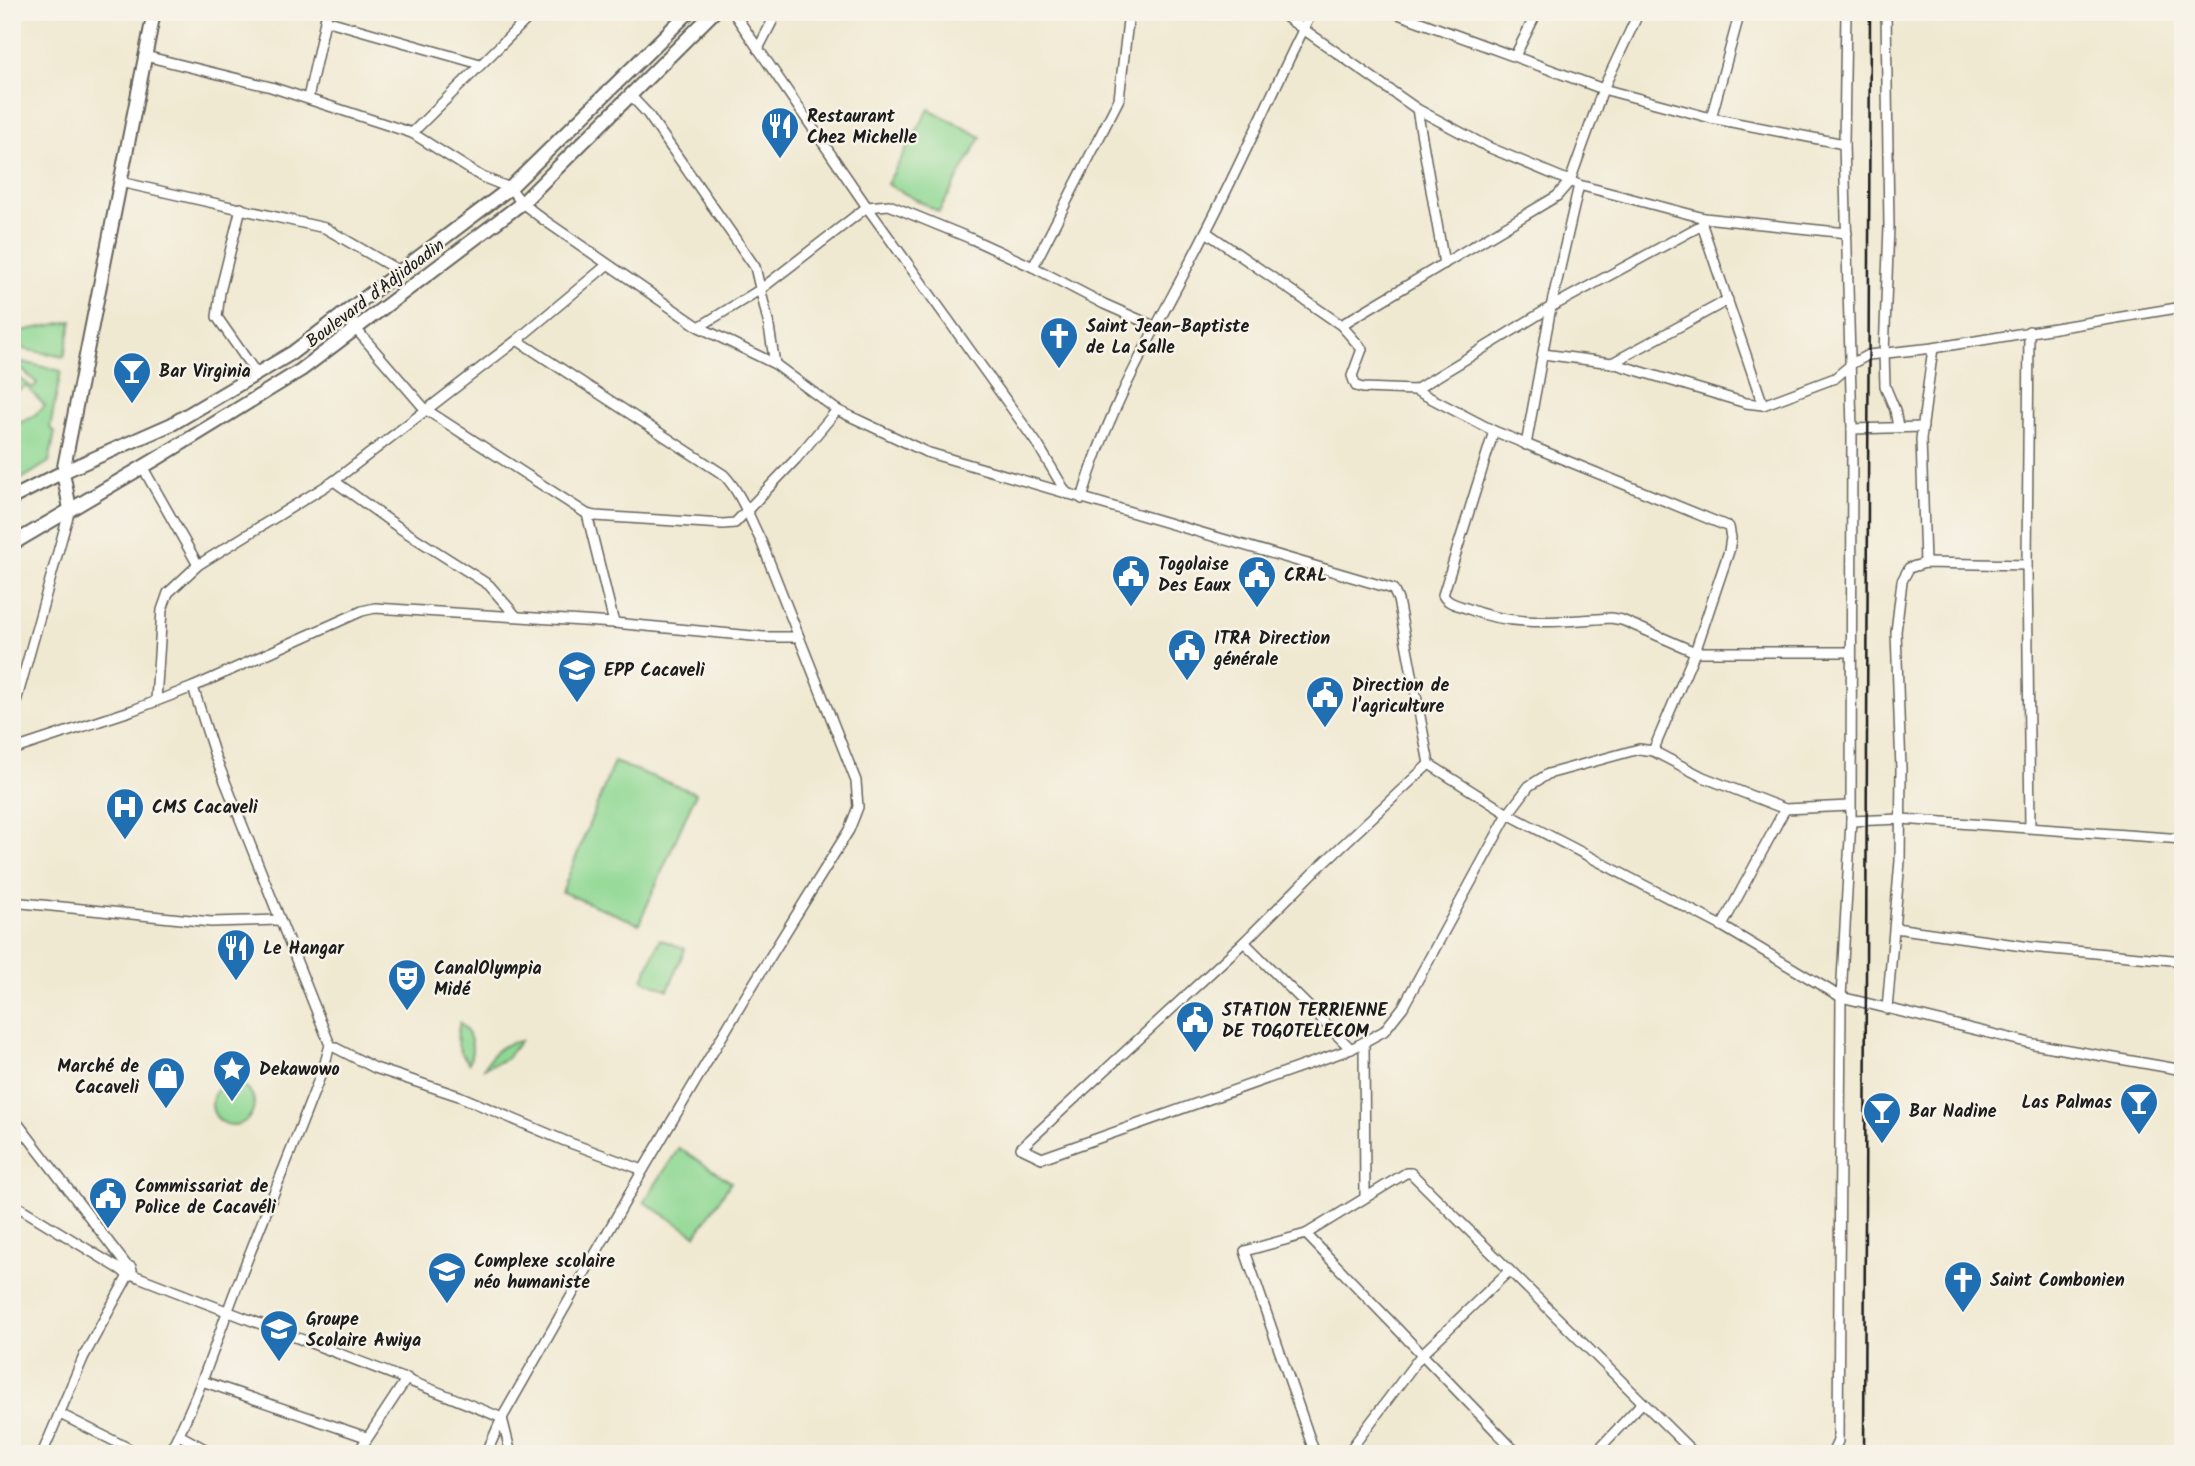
<svg xmlns="http://www.w3.org/2000/svg" width="2195" height="1466" font-family="Kalam,sans-serif">
<style>
.green{fill:#8fd893;stroke:#567a58;stroke-width:2}
.lines{fill:none;stroke-linecap:round;stroke-linejoin:round}
.street-casing{stroke:#66645c;stroke-width:12}
.secondary-casing{stroke:#66645c;stroke-width:16}
.street{stroke:#fff;stroke-width:9}
.secondary{stroke:#fff;stroke-width:12}
.rail{stroke:#1c1c1c;stroke-width:2.5}
.labels{text-anchor:middle;stroke-width:5;stroke-linejoin:round;paint-order:stroke}
.poi-label{font-size:18px;font-weight:bold;fill:#1c1c1c;stroke:#f7f3e8;text-anchor:start}
.street-label{font-size:18px;fill:#1c1c1c;stroke:#f7f3e8}
</style>
<rect width="100%" height="100%" fill="#f7f3e8"/>
<filter id="ink" filterUnits="userSpaceOnUse"><feTurbulence type="fractalNoise" baseFrequency=".0143" numOctaves="2"/><feDisplacementMap in="SourceGraphic" scale="14" xChannelSelector="R" yChannelSelector="G"/><feConvolveMatrix kernelMatrix="1 2 1 2 8 2 1 2 1" color-interpolation-filters="sRGB"/></filter>
<filter id="wash" filterUnits="userSpaceOnUse"><feTurbulence type="fractalNoise" baseFrequency=".00686" numOctaves="4" result="noise"/><feDisplacementMap in="SourceGraphic" scale="28" xChannelSelector="R" yChannelSelector="G"/><feGaussianBlur stdDeviation="1.57" result="paint"/><feColorMatrix in="noise" values="0 0 0 0 0 0 0 0 0 0 0 0 0 0 0 0 0 1.4 0 .05"/><feComposite in="paint" operator="in"/></filter>
<g filter="url(#wash)">
<rect width="100%" height="100%" fill="#f0e9d2"/>
<g class="green">
<path d="M 929,109 L 981,137 L 939,212 L 887,184 Z"/>
<path d="M 72,321 L 64,357 L 23,349 L 21,338 L 17,332 Z"/>
<path d="M 18,361 L 61,371 L 50,428 L 55,432 L 49,462 L 20,480 L 12,480 L 12,426 L 31,418 L 45,406 L 26,386 L 12,395 L 12,373 L 33,388 L 37,383 L 17,365 Z"/>
<path d="M 614,762 L 696,793 L 639,924 L 562,892 Z"/>
<path d="M 660,939 L 685,949 L 668,990 L 643,980 Z"/>
<path d="M 460,1023 C 472,1035 475,1047 469,1063 C 457,1050 455,1039 460,1023 Z"/>
<path d="M 520,1041 L 506,1059 L 484,1068 C 493,1051 502,1044 520,1041 Z"/>
<circle cx="233" cy="1104" r="21"/>
<path d="M 679,1148 L 731,1182 L 696,1235 L 644,1202 Z"/>
</g>
</g>
<g filter="url(#ink)">
<g class="lines">
<defs>
<g id="street">
<path d="M 733,12 L 867,207 L 1038,445 L 1067,494"/>
<path d="M 1279,12 L 1417,109 L 1488,147 L 1579,185 L 1704,218 L 1847,233"/>
<path d="M 1393,12 L 1603,89 L 1711,118 L 1844,144"/>
<path d="M 1886,12 L 1889,227 L 1884,353 L 1885,386 L 1895,410 L 1898,427"/>
<path d="M 325,20 L 480,64"/>
<path d="M 758,49 L 777,12"/>
<path d="M 145,56 L 271,87 L 412,133 L 482,177 L 510,188 L 522,203 L 544,220 L 699,327 L 775,364 L 837,410 L 926,452 L 1393,589 L 1398,600 L 1429,764 L 1508,814 L 1722,926 L 1841,997 L 2034,1044 L 2183,1070"/>
<path d="M 1515,56 L 1537,12"/>
<path d="M 630,95 L 647,113 L 755,267 L 768,321 L 775,364"/>
<path d="M 308,98 L 327,12"/>
<path d="M 1417,109 L 1444,264"/>
<path d="M 1711,118 L 1740,12"/>
<path d="M 412,133 L 534,12"/>
<path d="M 120,182 L 325,228 L 401,272"/>
<path d="M 241,208 L 220,292 L 217,317 L 256,373"/>
<path d="M 1702,225 L 1763,405"/>
<path d="M 1206,232 L 1341,325 L 1362,349 L 1352,376 L 1356,386 L 1363,388 L 1415,390 L 1494,431 L 1729,527 L 1731,538 L 1729,551 L 1695,652 L 1653,751"/>
<path d="M 1033,267 L 1119,99 L 1129,12"/>
<path d="M 347,313 L 356,329 L 425,409 L 587,514 L 595,516 L 723,524 L 735,523 L 796,459 L 837,410"/>
<path d="M 1341,325 L 1557,196 L 1570,181 L 1603,89 L 1639,12"/>
<path d="M 699,327 L 761,289 L 867,207 L 889,205 L 972,239 L 1033,267 L 1104,304 L 1156,327"/>
<path d="M 2029,331 L 2027,565 L 2030,827"/>
<path d="M 1543,354 L 1612,363 L 1746,403 L 1763,405 L 1835,378 L 1853,363 L 1868,355 L 1933,348 L 2183,307"/>
<path d="M 1612,363 L 1728,300"/>
<path d="M 1415,390 L 1551,307 L 1702,225 L 1704,218"/>
<path d="M 1852,429 L 1923,427"/>
<path d="M 1494,431 L 1443,595 C 1447,603 1457,605 1466,608 C 1513,628 1562,621 1611,618 L 1622,620 L 1695,652 L 1850,652"/>
<path d="M 1526,445 L 1551,307 L 1579,185"/>
<path d="M 143,468 L 198,565"/>
<path d="M 334,481 L 401,529 L 489,585 L 516,616"/>
<path d="M 1082,499 C 1108,405 1162,319 1205,233 C 1243,160 1275,85 1312,12"/>
<path d="M 587,514 L 614,623"/>
<path d="M 1925,563 L 1921,439 L 1933,348"/>
<path d="M 156,700 L 162,610 L 168,593 L 198,565 L 334,481 L 517,340 L 607,265"/>
<path d="M 12,716 L 70,509"/>
<path d="M 12,750 L 133,710 L 193,687 L 362,611 L 375,608 L 614,623 L 763,637 L 799,637"/>
<path d="M 1429,764 L 1314,872 L 1244,942 L 1021,1148 L 1042,1158 L 1351,1049 L 1384,1031 L 1403,1007 L 1508,814 L 1529,786 L 1548,774 L 1639,749 L 1653,751 L 1703,777 L 1785,809 L 1850,806"/>
<path d="M 1851,821 L 1901,819 L 2183,839"/>
<path d="M 12,902 L 211,922 L 279,920"/>
<path d="M 1722,926 L 1785,809"/>
<path d="M 1895,928 L 2030,947 L 2183,961"/>
<path d="M 1244,942 L 1351,1049"/>
<path d="M 1887,1009 L 1900,861 L 1901,769 L 1896,632 L 1902,581 L 1909,568 L 1925,563 L 2027,565"/>
<path d="M 1364,1043 L 1365,1196"/>
<path d="M 330,1045 L 375,1068 L 459,1096 L 565,1141 L 643,1170"/>
<path d="M 12,1116 L 127,1266 L 131,1267 L 132,1270 L 128,1276 L 123,1271 L 127,1266"/>
<path d="M 12,1203 L 123,1271"/>
<path d="M 1306,1234 L 1518,1454"/>
<path d="M 131,1274 C 254,1323 380,1367 502,1418"/>
<path d="M 202,1381 L 366,1437"/>
<path d="M 60,1414 L 140,1454"/>
<path d="M 502,1418 L 511,1454"/>
<path d="M 179,1435 L 214,1454"/>
<path d="M 42,1454 L 84,1356 L 128,1276"/>
<path d="M 168,1454 C 199,1400 216,1339 239,1281 C 267,1208 298,1136 325,1063 L 330,1045 L 215,756 L 193,687"/>
<path d="M 357,1454 L 407,1378"/>
<path d="M 486,1454 L 502,1418 L 643,1170 L 746,996 L 849,830 L 858,807 L 856,781 L 761,541 C 750,519 741,493 724,475 L 517,340"/>
<path d="M 1315,1454 L 1245,1251 L 1306,1234 L 1406,1173 L 1411,1173 L 1695,1454"/>
<path d="M 1347,1454 L 1422,1354 L 1509,1271"/>
<path d="M 1594,1454 L 1642,1403"/>
<path d="M 1832,1454 L 1838,1441 L 1841,997 L 1851,821 L 1852,429 L 1844,144 L 1846,12"/>
</g>
<g id="secondary">
<path d="M 12,498 L 63,472 L 172,424 L 292,353 L 510,188 L 689,12"/>
<path d="M 70,509 L 63,472 L 154,12"/>
<path d="M 12,544 L 158,458 L 301,370 L 522,203 L 714,12"/>
</g>
</defs>
<use href="#street" class="street-casing"/>
<use href="#secondary" class="secondary-casing"/>
<use href="#street" class="street"/>
<use href="#secondary" class="secondary"/>
<path class="rail" d="M 1864,1454 L 1870,12"/>
</g>
</g>
<defs>
<symbol id="restaurant-pin" viewBox="-11 -11 22 30"><path d="M0 17L-7.5 6A9.5 9.5 0 1 1 7.5 6Z" fill="#1f6fb2" stroke="#f7f3e8"/><path d="M-5-6h1v4h1v-4h1v4h1v-4h1v5L-1.5 .5V6h-2V.5L-5-1ZM5-6V6H3V1.5H1.5Q1.5-4 5-6Z" fill="#fff"/></symbol>
<symbol id="church-pin" viewBox="-11 -11 22 30"><path d="M0 17L-7.5 6A9.5 9.5 0 1 1 7.5 6Z" fill="#1f6fb2" stroke="#f7f3e8"/><path d="M-1.2-6h2.4v3.5h3.3v2.4h-3.3V6h-2.4V-.1h-3.3v-2.4h3.3Z" fill="#fff"/></symbol>
<symbol id="bar-pin" viewBox="-11 -11 22 30"><path d="M0 17L-7.5 6A9.5 9.5 0 1 1 7.5 6Z" fill="#1f6fb2" stroke="#f7f3e8"/><path d="M-6-5H6L.8 .8V4.5H3.5V6h-7V4.5H-.8V.8Z" fill="#fff"/></symbol>
<symbol id="civic-pin" viewBox="-11 -11 22 30"><path d="M0 17L-7.5 6A9.5 9.5 0 1 1 7.5 6Z" fill="#1f6fb2" stroke="#f7f3e8"/><path d="M-.6-6.5H3V-4.5H.6V-3L4-1V1h2V6H-6V1h2V-1L-.6-3ZM-1.2 2.5V6h2.4V2.5Z" fill="#fff"/></symbol>
<symbol id="school-pin" viewBox="-11 -11 22 30"><path d="M0 17L-7.5 6A9.5 9.5 0 1 1 7.5 6Z" fill="#1f6fb2" stroke="#f7f3e8"/><path d="M0-5L7-2L0 1L-7-2ZM-4 1L0 2.5L4 1V4Q0 6-4 4Z" fill="#fff"/></symbol>
<symbol id="hospital-pin" viewBox="-11 -11 22 30"><path d="M0 17L-7.5 6A9.5 9.5 0 1 1 7.5 6Z" fill="#1f6fb2" stroke="#f7f3e8"/><path d="M-5-5h3v3.5h4V-5h3V5h-3V1.5h-4V5h-3Z" fill="#fff"/></symbol>
<symbol id="theatre-pin" viewBox="-11 -11 22 30"><path d="M0 17L-7.5 6A9.5 9.5 0 1 1 7.5 6Z" fill="#1f6fb2" stroke="#f7f3e8"/><path d="M-5-5.5Q0-4 5-5.5V0Q5 5 0 6Q-5 5-5 0ZM-3.3-2.5H-1v1.5H-3.3ZM1-2.5H3.3v1.5H1ZM-2.8 1Q0 5.5 2.8 1Z" fill="#fff"/></symbol>
<symbol id="sight-pin" viewBox="-11 -11 22 30"><path d="M0 17L-7.5 6A9.5 9.5 0 1 1 7.5 6Z" fill="#1f6fb2" stroke="#f7f3e8"/><path d="M0-6L1.8-2.2L6-1.7L2.9 1.2L3.7 5.4L0 3.3L-3.7 5.4L-2.9 1.2L-6-1.7L-1.8-2.2Z" fill="#fff"/></symbol>
<symbol id="shop-pin" viewBox="-11 -11 22 30"><path d="M0 17L-7.5 6A9.5 9.5 0 1 1 7.5 6Z" fill="#1f6fb2" stroke="#f7f3e8"/><path d="M-5-2.5h2.3a2.7 3.5 0 0 1 5.4 0H5L5.5 6h-11ZM-1.5-2.5h3a1.5 2.3 0 0 0-3 0Z" fill="#fff"/></symbol>
</defs>
<g fill-rule="evenodd">
<use href="#restaurant-pin" x="758" y="104" width="44" height="60"/>
<use href="#church-pin" x="1037" y="314" width="44" height="60"/>
<use href="#bar-pin" x="110" y="349" width="44" height="60"/>
<use href="#civic-pin" x="1109" y="552" width="44" height="60"/>
<use href="#civic-pin" x="1235" y="553" width="44" height="60"/>
<use href="#civic-pin" x="1165" y="626" width="44" height="60"/>
<use href="#school-pin" x="555" y="648" width="44" height="60"/>
<use href="#civic-pin" x="1303" y="673" width="44" height="60"/>
<use href="#hospital-pin" x="103" y="785" width="44" height="60"/>
<use href="#restaurant-pin" x="214" y="926" width="44" height="60"/>
<use href="#theatre-pin" x="385" y="956" width="44" height="60"/>
<use href="#civic-pin" x="1173" y="998" width="44" height="60"/>
<use href="#sight-pin" x="210" y="1047" width="44" height="60"/>
<use href="#shop-pin" x="144" y="1054" width="44" height="60"/>
<use href="#bar-pin" x="2117" y="1080" width="44" height="60"/>
<use href="#bar-pin" x="1860" y="1089" width="44" height="60"/>
<use href="#civic-pin" x="86" y="1174" width="44" height="60"/>
<use href="#school-pin" x="425" y="1249" width="44" height="60"/>
<use href="#church-pin" x="1941" y="1258" width="44" height="60"/>
<use href="#school-pin" x="257" y="1307" width="44" height="60"/>
</g>
<g class="labels">
<g class="poi-label">
<text x="807" y="122">Restaurant<tspan x="807" dy="21">Chez Michelle</tspan></text>
<text x="1086" y="332">Saint Jean-Baptiste<tspan x="1086" dy="21">de La Salle</tspan></text>
<text x="159" y="377">Bar Virginia</text>
<text x="1158" y="570">Togolaise<tspan x="1158" dy="21">Des Eaux</tspan></text>
<text x="1284" y="581">CRAL</text>
<text x="1214" y="644">ITRA Direction<tspan x="1214" dy="21">générale</tspan></text>
<text x="604" y="676">EPP Cacaveli</text>
<text x="1352" y="691">Direction de<tspan x="1352" dy="21">l'agriculture</tspan></text>
<text x="152" y="813">CMS Cacaveli</text>
<text x="263" y="954">Le Hangar</text>
<text x="434" y="974">CanalOlympia<tspan x="434" dy="21">Midé</tspan></text>
<text x="1222" y="1016">STATION TERRIENNE<tspan x="1222" dy="21">DE TOGOTELECOM</tspan></text>
<text x="139" y="1072" text-anchor="end">Marché de<tspan x="139" dy="21">Cacaveli</tspan></text>
<text x="259" y="1075">Dekawowo</text>
<text x="2112" y="1108" text-anchor="end">Las Palmas</text>
<text x="1909" y="1117">Bar Nadine</text>
<text x="135" y="1192">Commissariat de<tspan x="135" dy="21">Police de Cacavéli</tspan></text>
<text x="474" y="1267">Complexe scolaire<tspan x="474" dy="21">néo humaniste</tspan></text>
<text x="1990" y="1286">Saint Combonien</text>
<text x="306" y="1325">Groupe<tspan x="306" dy="21">Scolaire Awiya</tspan></text>
</g>
<g class="street-label">
<text transform="translate(375 293) rotate(-37)" y="6">Boulevard d'Adjidoadin</text>
</g>
</g>
<rect width="2195" height="1466" fill="none" stroke="#f7f3e8" stroke-width="42"/>
</svg>
